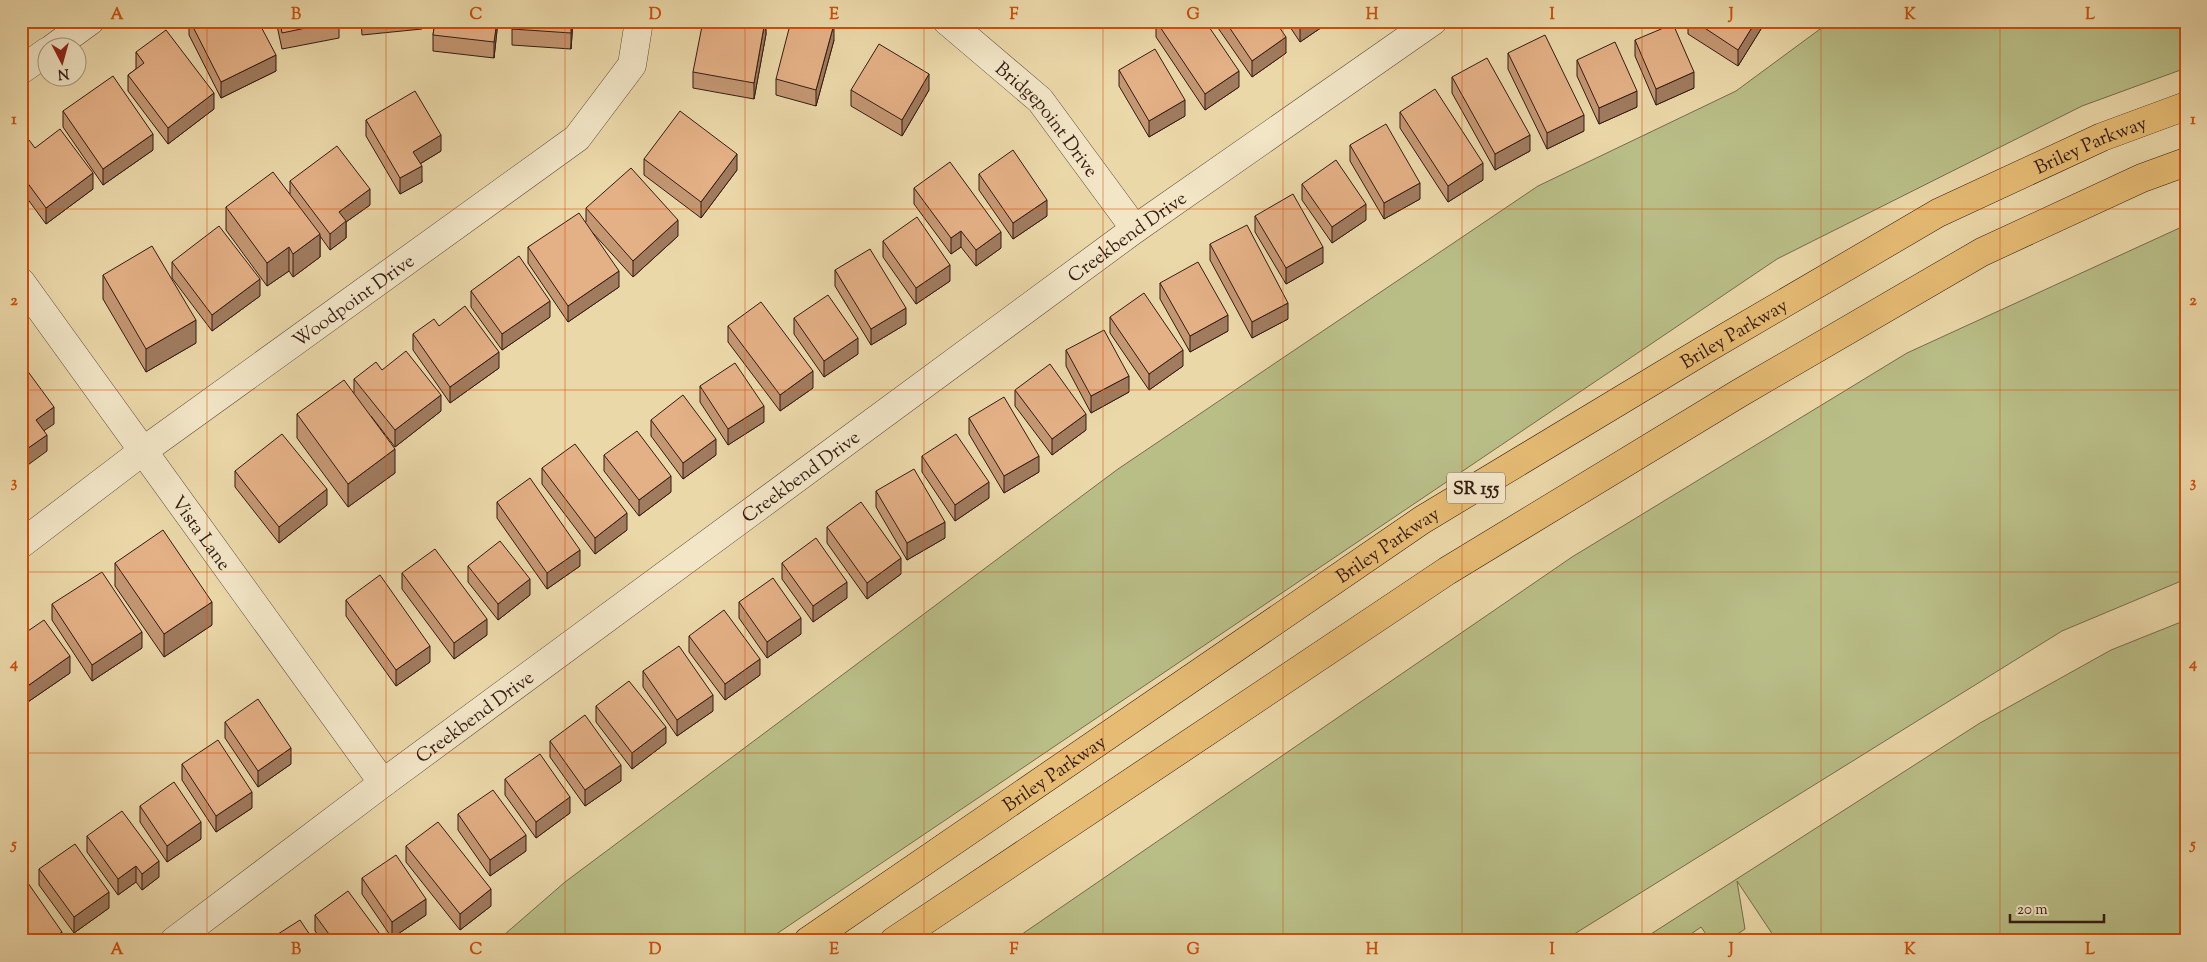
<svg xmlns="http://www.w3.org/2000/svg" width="2207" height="962" font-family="'Sorts Mill Goudy',serif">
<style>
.green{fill:#b9be87;stroke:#766c4c}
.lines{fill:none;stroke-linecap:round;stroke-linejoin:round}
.minor-casing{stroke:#624a38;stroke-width:29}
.highway-casing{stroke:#341b12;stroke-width:29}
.minor{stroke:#f2e6c7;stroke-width:28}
.highway{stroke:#e6bc74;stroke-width:28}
.wall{fill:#c49773;stroke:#341b12}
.shaded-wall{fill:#a07b5e;stroke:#341b12}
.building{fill:#e4b086;stroke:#341b12}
.grid{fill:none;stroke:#cd500d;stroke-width:1;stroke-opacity:0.55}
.labels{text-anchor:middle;stroke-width:4.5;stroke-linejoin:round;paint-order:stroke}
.shield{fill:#f2e6c7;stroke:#6d5848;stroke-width:1}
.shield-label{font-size:18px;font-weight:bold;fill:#341b12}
.street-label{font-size:19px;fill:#341b12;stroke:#f2e6c7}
.neatline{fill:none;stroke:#cd500d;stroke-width:2}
.grid-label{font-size:16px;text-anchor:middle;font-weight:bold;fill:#cd500d}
</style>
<rect width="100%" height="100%" fill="#ebd8a9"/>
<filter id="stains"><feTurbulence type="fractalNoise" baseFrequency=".004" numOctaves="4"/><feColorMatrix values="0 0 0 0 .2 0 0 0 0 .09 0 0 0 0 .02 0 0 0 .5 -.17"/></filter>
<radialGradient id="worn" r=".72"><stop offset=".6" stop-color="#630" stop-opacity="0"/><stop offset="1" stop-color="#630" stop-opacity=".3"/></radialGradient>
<g class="green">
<path d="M 1831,21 L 2186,21 L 2186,68 L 2082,106 L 1777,259 L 766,941 L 497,941 L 565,882 L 1118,469 L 1538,186 L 1736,91 Z"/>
<path d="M 2186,225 L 2186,579 L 2062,631 L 1563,941 L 1012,941 L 1572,557 L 1907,353 Z"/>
<path d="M 2186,620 L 2186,941 L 1777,941 L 1737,881 L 1745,929 L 1727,941 L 1711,941 L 1701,927 L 1681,941 L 1640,941 L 1980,723 L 2111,650 Z"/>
</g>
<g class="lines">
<defs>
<g id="minor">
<path id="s1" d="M 947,21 L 1040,100 L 1135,229"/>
<path d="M 53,48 L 90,21"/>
<path d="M 21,70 L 48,51"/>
<path id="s2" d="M 21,282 L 383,783"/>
<path id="s3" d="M 21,544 L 143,451 L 577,138 L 632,65 L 639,21"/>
<path id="s4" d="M 174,941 L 383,783 L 1135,229 L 1433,21"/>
</g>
<g id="highway">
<path id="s5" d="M 808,941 L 1422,520 L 1704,350 L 1938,213 L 2102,137 L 2186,106"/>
<path d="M 894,941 L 1447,571 L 1738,394 L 1982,252 L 2142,178 L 2186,162"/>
</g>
</defs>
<use href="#minor" class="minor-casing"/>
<use href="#highway" class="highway-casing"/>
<use href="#minor" class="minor"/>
<use href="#highway" class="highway"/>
</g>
<g class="wall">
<path d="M 189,21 L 258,21 L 276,71 L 221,98 L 189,35 Z"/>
<path d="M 276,21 L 339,21 L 339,38 L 282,49 Z"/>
<path d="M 361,21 L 422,21 L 422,29 L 362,35 Z"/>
<path d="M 435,21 L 498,21 L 494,58 L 433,51 L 433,35 Z"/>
<path d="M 573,21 L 571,49 L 512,45 L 512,29 Z"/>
<path d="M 766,21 L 766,34 L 754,99 L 693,88 L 693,72 Z"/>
<path d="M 1156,21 L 1239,87 L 1205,110 L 1156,37 Z"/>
<path d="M 1218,21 L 1275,21 L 1286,53 L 1252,77 L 1218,28 Z"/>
<path d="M 1286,21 L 1331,21 L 1300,42 Z"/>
<path d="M 1688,21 L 1761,21 L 1761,29 L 1738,66 L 1688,34 Z"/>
<path d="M 834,40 L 816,106 L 776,95 L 776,79 Z"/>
<path d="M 1635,40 L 1694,88 L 1656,105 L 1635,56 Z"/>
<path d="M 136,52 L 214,109 L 168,144 L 128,91 L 128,75 L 136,69 Z"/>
<path d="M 1508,53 L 1584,131 L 1547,149 L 1508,69 Z"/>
<path d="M 1577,60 L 1637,107 L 1599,124 L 1577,76 Z"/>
<path d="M 1119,70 L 1185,116 L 1149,137 L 1119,86 Z"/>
<path d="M 1452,77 L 1530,151 L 1495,170 L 1452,93 Z"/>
<path d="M 851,90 L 929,90 L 902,136 L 851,106 Z"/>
<path d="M 63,111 L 153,150 L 103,185 L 63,127 Z"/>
<path d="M 1400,112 L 1483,180 L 1448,202 L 1400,128 Z"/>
<path d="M 366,120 L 441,151 L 420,164 L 422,182 L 400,194 L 366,136 Z"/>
<path d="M 1350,145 L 1420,199 L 1384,219 L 1350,161 Z"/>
<path d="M 21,146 L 35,148 L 93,189 L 46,224 L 21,190 Z"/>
<path d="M 644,159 L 737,170 L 701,218 L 644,175 Z"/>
<path d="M 979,174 L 1047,216 L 1013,239 L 979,190 Z"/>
<path d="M 290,181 L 370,205 L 346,222 L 346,238 L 330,250 L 320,236 L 320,257 L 293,277 L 289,271 L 267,286 L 226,230 L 226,207 L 290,194 Z"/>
<path d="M 1302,184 L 1366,220 L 1332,243 L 1302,200 Z"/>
<path d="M 914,188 L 1001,248 L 976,266 L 961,247 L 951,254 L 914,204 Z"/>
<path d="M 586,208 L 678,236 L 633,277 L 592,232 L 619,287 L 568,322 L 528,263 L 528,247 L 586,222 Z"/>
<path d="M 1255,216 L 1323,263 L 1286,284 L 1255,232 Z"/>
<path d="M 883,241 L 950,281 L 916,304 L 883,257 Z"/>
<path d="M 1210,244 L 1288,319 L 1252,338 L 1210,260 Z"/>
<path d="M 172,262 L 260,296 L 212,331 L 172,278 Z"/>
<path d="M 835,270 L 906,324 L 871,345 L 835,286 Z"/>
<path d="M 103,275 L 196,343 L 146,372 L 103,299 Z"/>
<path d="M 1160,283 L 1228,331 L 1190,352 L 1160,299 Z"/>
<path d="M 471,291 L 550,317 L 502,350 L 471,307 Z"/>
<path d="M 1110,317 L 1183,366 L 1149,390 L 1110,333 Z"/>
<path d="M 794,318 L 858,354 L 824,377 L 794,334 Z"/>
<path d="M 439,326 L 499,368 L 450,403 L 413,350 L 413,334 Z"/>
<path d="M 728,326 L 813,388 L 780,411 L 728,342 Z"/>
<path d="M 1066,350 L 1129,392 L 1091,413 L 1066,366 Z"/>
<path d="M 382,370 L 441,411 L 395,447 L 371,416 L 395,473 L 348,507 L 297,438 L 297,414 L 354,393 L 354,379 Z"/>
<path d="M 700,386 L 764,422 L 728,445 L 700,402 Z"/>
<path d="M 1015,390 L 1086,430 L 1052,455 L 1015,406 Z"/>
<path d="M 969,418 L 1039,472 L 1004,493 L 969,434 Z"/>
<path d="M 651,420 L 716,455 L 683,479 L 651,436 Z"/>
<path d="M 604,455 L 671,492 L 639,516 L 604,471 Z"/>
<path d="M 922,456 L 989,498 L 955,521 L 922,472 Z"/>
<path d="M 542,468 L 627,530 L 595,554 L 542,484 Z"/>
<path d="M 235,471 L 327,505 L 279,543 L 235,487 Z"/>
<path d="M 876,491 L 945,538 L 907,560 L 876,507 Z"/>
<path d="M 497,502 L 580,566 L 547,589 L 497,518 Z"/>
<path d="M 827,527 L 901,574 L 867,599 L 827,543 Z"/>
<path d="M 115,563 L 212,625 L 164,657 L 115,586 Z"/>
<path d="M 782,563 L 847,598 L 813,622 L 782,579 Z"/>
<path d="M 468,566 L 530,595 L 498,620 L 468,582 Z"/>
<path d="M 402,573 L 487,635 L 454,659 L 402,589 Z"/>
<path d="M 346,600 L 430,662 L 396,686 L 346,616 Z"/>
<path d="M 739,602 L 801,634 L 767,658 L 739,618 Z"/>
<path d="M 52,604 L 142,648 L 92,681 L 52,620 Z"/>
<path d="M 21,634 L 70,673 L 22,706 L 21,704 Z"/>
<path d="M 689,636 L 760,675 L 725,700 L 689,652 Z"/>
<path d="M 643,671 L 713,711 L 677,736 L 643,687 Z"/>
<path d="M 596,706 L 666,743 L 632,769 L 596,722 Z"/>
<path d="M 225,722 L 291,764 L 258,787 L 225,738 Z"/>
<path d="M 550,741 L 621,781 L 585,806 L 550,757 Z"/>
<path d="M 182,764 L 252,808 L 216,832 L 182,780 Z"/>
<path d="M 505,779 L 570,813 L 536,838 L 505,795 Z"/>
<path d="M 140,806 L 201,839 L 167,862 L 140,822 Z"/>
<path d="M 458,814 L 526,851 L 490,876 L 458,830 Z"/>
<path d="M 87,836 L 159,877 L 142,890 L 136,882 L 118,895 L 87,852 Z"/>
<path d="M 406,846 L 491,906 L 460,930 L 406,862 Z"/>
<path d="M 39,869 L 109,908 L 74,933 L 39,885 Z"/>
<path d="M 362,878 L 426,915 L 392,938 L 362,894 Z"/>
<path d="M 315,915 L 382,941 L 322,941 L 315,931 Z"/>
</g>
<g class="shaded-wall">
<path d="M 497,21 L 498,21 L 494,58 L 494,42 Z"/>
<path d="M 571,21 L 573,21 L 571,49 Z"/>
<path d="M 765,21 L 766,34 L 754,99 L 754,83 Z"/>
<path d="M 1307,21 L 1331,21 L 1300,42 L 1300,26 Z"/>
<path d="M 1756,21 L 1761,21 L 1761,29 L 1738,66 L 1738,50 Z"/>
<path d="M 834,24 L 834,40 L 816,106 L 816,90 Z"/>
<path d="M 1286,37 L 1286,53 L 1252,77 L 1252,61 Z"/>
<path d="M 276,55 L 276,71 L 221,98 L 221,82 Z"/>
<path d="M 1239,71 L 1239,87 L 1205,110 L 1205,94 Z"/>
<path d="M 1694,72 L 1694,88 L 1656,105 L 1656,89 Z"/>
<path d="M 929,74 L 929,90 L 902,136 L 902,120 Z"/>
<path d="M 1637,91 L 1637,107 L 1599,124 L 1599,108 Z"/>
<path d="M 214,93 L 214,109 L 168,144 L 168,128 Z"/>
<path d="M 1185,100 L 1185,116 L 1149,137 L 1149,121 Z"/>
<path d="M 1584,115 L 1584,131 L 1547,149 L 1547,133 Z"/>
<path d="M 153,134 L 153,150 L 103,185 L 103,169 Z"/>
<path d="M 441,135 L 441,151 L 413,168 L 413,152 Z"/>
<path d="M 1530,135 L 1530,151 L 1495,170 L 1495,154 Z"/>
<path d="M 737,154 L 737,170 L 701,218 L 701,202 Z"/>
<path d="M 1483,163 L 1483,180 L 1448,202 L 1448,186 Z"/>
<path d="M 422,166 L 422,182 L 400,194 L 400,178 Z"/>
<path d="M 93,173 L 93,189 L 46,224 L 46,208 Z"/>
<path d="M 1420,183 L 1420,199 L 1384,219 L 1384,203 Z"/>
<path d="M 370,189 L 370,205 L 346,222 L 346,238 L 330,250 L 330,234 L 339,212 Z"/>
<path d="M 1047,200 L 1047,216 L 1013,239 L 1013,223 Z"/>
<path d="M 1366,204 L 1366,220 L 1332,243 L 1332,227 Z"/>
<path d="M 678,220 L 678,236 L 633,277 L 633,261 Z"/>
<path d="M 961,231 L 961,247 L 951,254 L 951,238 Z"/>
<path d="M 1001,232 L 1001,248 L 976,266 L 976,250 Z"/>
<path d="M 320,234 L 320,257 L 293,277 L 293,254 Z"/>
<path d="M 289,247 L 289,271 L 267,286 L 267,263 Z"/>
<path d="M 1323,247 L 1323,263 L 1286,284 L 1286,268 Z"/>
<path d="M 950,265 L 950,281 L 916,304 L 916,288 Z"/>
<path d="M 619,271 L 619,287 L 568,322 L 568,306 Z"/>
<path d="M 260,279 L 260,296 L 212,331 L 212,315 Z"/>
<path d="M 550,301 L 550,317 L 502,350 L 502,334 Z"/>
<path d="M 1288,303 L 1288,319 L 1252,338 L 1252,322 Z"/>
<path d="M 906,308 L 906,324 L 871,345 L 871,329 Z"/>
<path d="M 1228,315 L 1228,331 L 1190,352 L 1190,336 Z"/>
<path d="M 196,320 L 196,343 L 146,372 L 146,349 Z"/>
<path d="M 858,338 L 858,354 L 824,377 L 824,361 Z"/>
<path d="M 1183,350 L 1183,366 L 1149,390 L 1149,374 Z"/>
<path d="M 499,352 L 499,368 L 450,403 L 450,387 Z"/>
<path d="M 813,371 L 813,388 L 780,411 L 780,395 Z"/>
<path d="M 1129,376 L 1129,392 L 1091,413 L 1091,396 Z"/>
<path d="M 441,395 L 441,411 L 395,447 L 395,430 Z"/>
<path d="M 764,406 L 764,422 L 728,445 L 728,429 Z"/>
<path d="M 54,407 L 54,424 L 36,436 L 36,420 Z"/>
<path d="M 1086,414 L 1086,430 L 1052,455 L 1052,439 Z"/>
<path d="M 47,435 L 47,451 L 21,470 L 21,453 Z"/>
<path d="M 716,439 L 716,455 L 683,479 L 683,463 Z"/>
<path d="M 395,449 L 395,473 L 348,507 L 348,484 Z"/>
<path d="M 1039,456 L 1039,472 L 1004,493 L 1004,476 Z"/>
<path d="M 671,476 L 671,492 L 639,516 L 639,500 Z"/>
<path d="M 989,482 L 989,498 L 955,521 L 955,505 Z"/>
<path d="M 327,489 L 327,505 L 279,543 L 279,527 Z"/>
<path d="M 627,513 L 627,530 L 595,554 L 595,538 Z"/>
<path d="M 945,522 L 945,538 L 907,560 L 907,543 Z"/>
<path d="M 580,550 L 580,566 L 547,589 L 547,573 Z"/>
<path d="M 901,558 L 901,574 L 867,599 L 867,583 Z"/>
<path d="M 530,579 L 530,595 L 498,620 L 498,604 Z"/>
<path d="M 847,582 L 847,598 L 813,622 L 813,606 Z"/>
<path d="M 212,602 L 212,625 L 164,657 L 164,634 Z"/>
<path d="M 801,618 L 801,634 L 767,658 L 767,642 Z"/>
<path d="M 487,619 L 487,635 L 454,659 L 454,643 Z"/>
<path d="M 142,632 L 142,648 L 92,681 L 92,665 Z"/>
<path d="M 430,646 L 430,662 L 396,686 L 396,670 Z"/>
<path d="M 70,656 L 70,673 L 22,706 L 22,690 Z"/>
<path d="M 760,659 L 760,675 L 725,700 L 725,684 Z"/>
<path d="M 713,695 L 713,711 L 677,736 L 677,720 Z"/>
<path d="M 666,727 L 666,743 L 632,769 L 632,753 Z"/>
<path d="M 291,748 L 291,764 L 258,787 L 258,771 Z"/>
<path d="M 621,765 L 621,781 L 585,806 L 585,790 Z"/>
<path d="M 252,792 L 252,808 L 216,832 L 216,816 Z"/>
<path d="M 570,797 L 570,813 L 536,838 L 536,822 Z"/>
<path d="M 201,822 L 201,839 L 167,862 L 167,846 Z"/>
<path d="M 526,835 L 526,851 L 490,876 L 490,860 Z"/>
<path d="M 159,861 L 159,877 L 142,890 L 142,874 Z"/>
<path d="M 136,866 L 136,882 L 118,895 L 118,879 Z"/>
<path d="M 491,889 L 491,906 L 460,930 L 460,914 Z"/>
<path d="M 109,892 L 109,908 L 74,933 L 74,917 Z"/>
<path d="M 426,899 L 426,915 L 392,938 L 392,922 Z"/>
<path d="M 62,932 L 62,941 L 49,941 Z"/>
</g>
<g class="building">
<path d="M 190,21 L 258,21 L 276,55 L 221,82 Z"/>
<path d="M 280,21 L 339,21 L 282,33 Z"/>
<path d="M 435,21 L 497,21 L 494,42 L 433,35 Z"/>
<path d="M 512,21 L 571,21 L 571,33 L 512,29 Z"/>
<path d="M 703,21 L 765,21 L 754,83 L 693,72 Z"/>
<path d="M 791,21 L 822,21 L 834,24 L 816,90 L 776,79 Z"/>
<path d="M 1156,21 L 1205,21 L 1239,71 L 1205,94 Z"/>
<path d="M 1225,21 L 1275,21 L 1286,37 L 1252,61 Z"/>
<path d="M 1297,21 L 1307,21 L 1300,26 Z"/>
<path d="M 1694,21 L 1756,21 L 1738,50 Z"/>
<path d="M 1673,24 L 1694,72 L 1656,89 L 1635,40 Z"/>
<path d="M 166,30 L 214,93 L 168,128 L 128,75 L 144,63 L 136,52 Z"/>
<path d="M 1545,35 L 1584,115 L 1547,133 L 1508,53 Z"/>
<path d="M 1615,42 L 1637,91 L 1599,108 L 1577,60 Z"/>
<path d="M 879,44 L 929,74 L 902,120 L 851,90 Z"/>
<path d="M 1155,49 L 1185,100 L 1149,121 L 1119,70 Z"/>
<path d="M 1487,58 L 1530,135 L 1495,154 L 1452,77 Z"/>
<path d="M 113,76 L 153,134 L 103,169 L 63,111 Z"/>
<path d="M 1435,89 L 1483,163 L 1448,186 L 1400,112 Z"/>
<path d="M 415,91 L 441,135 L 413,152 L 422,166 L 400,178 L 366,120 Z"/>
<path d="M 680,111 L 737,154 L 701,202 L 644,159 Z"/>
<path d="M 1386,124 L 1420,183 L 1384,203 L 1350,145 Z"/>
<path d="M 60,129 L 93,173 L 46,208 L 21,174 L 21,146 L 29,140 L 35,148 Z"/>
<path d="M 337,146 L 370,189 L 339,212 L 346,221 L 330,234 L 290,181 Z"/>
<path d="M 1013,150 L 1047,200 L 1013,223 L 979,174 Z"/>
<path d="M 1336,160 L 1366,204 L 1332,227 L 1302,184 Z"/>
<path d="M 950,162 L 1001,232 L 976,250 L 961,231 L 951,238 L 914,188 Z"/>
<path d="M 631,168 L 678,220 L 633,261 L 586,208 Z"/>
<path d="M 273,172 L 320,234 L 293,254 L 289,247 L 267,263 L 226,207 Z"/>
<path d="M 1293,194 L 1323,247 L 1286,268 L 1255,216 Z"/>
<path d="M 579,213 L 619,271 L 568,306 L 528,247 Z"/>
<path d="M 917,217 L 950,265 L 916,288 L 883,241 Z"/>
<path d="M 1247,225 L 1288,303 L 1252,322 L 1210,244 Z"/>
<path d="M 219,226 L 260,279 L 212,315 L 172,262 Z"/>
<path d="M 152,246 L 196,320 L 146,349 L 103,275 Z"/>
<path d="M 870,249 L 906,308 L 871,329 L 835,270 Z"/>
<path d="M 519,256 L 550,301 L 502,334 L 471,291 Z"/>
<path d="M 1198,262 L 1228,315 L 1190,336 L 1160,283 Z"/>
<path d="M 1144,293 L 1183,350 L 1149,374 L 1110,317 Z"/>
<path d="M 828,295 L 858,338 L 824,361 L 794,318 Z"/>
<path d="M 761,302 L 813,371 L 780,395 L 728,326 Z"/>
<path d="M 465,306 L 499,352 L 450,387 L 413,334 L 434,319 L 439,326 Z"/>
<path d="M 1104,330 L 1129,376 L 1091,396 L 1066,350 Z"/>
<path d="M 406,351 L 441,395 L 395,430 L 354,379 L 376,362 L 382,370 Z"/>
<path d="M 21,362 L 54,407 L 36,420 L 47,435 L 21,453 Z"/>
<path d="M 735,363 L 764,406 L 728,429 L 700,386 Z"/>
<path d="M 1050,364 L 1086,414 L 1052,439 L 1015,390 Z"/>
<path d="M 344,380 L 395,449 L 348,484 L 297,414 Z"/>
<path d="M 683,395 L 716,439 L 683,463 L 651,420 Z"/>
<path d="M 1004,397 L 1039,456 L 1004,476 L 969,418 Z"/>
<path d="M 637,431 L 671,476 L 639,500 L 604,455 Z"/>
<path d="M 282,434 L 327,489 L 279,527 L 235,471 Z"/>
<path d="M 956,434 L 989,482 L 955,505 L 922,456 Z"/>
<path d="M 575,444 L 627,513 L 595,538 L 542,468 Z"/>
<path d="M 914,469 L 945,522 L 907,543 L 876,491 Z"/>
<path d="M 530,478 L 580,550 L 547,573 L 497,502 Z"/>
<path d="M 861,502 L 901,558 L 867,583 L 827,527 Z"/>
<path d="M 163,530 L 212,602 L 164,634 L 115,563 Z"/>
<path d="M 816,538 L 847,582 L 813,606 L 782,563 Z"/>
<path d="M 500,541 L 530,579 L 498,604 L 468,566 Z"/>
<path d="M 435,549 L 487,619 L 454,643 L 402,573 Z"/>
<path d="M 102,572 L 142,632 L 92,665 L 52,604 Z"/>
<path d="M 380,575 L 430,646 L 396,670 L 346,600 Z"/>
<path d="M 773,578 L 801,618 L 767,642 L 739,602 Z"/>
<path d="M 724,610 L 760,659 L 725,684 L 689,636 Z"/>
<path d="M 44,620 L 70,656 L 22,690 L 21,688 L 21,634 L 22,635 Z"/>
<path d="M 679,646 L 713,695 L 677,720 L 643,671 Z"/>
<path d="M 629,681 L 666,727 L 632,753 L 596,706 Z"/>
<path d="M 258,699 L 291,748 L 258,771 L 225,722 Z"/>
<path d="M 585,715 L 621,765 L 585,790 L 550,741 Z"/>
<path d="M 218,740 L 252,792 L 216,816 L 182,764 Z"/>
<path d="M 540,754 L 570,797 L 536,822 L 505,779 Z"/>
<path d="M 174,782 L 201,822 L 167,846 L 140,806 Z"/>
<path d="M 493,790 L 526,835 L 490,860 L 458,814 Z"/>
<path d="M 122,811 L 159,861 L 142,874 L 136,866 L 118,879 L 87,836 Z"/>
<path d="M 438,822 L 491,889 L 460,914 L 406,846 Z"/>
<path d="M 75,844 L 109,892 L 74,917 L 39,869 Z"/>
<path d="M 396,855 L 426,899 L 392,922 L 362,878 Z"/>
<path d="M 21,873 L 62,932 L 49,941 L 21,941 Z"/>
<path d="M 348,891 L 382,937 L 377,941 L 334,941 L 315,915 Z"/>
<path d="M 300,920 L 314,941 L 267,941 Z"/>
</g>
<path class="grid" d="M 207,21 L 207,941M 386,21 L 386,941M 565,21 L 565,941M 745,21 L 745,941M 924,21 L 924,941M 1103,21 L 1103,941M 1283,21 L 1283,941M 1462,21 L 1462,941M 1642,21 L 1642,941M 1821,21 L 1821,941M 2000,21 L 2000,941M 21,209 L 2186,209M 21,390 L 2186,390M 21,572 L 2186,572M 21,753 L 2186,753"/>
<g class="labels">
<rect class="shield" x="1447" y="472.5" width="58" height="31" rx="4"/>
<g class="shield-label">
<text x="1476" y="494">SR 155</text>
</g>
<g class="street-label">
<text dy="7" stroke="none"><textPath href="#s1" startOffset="141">Bridgepoint Drive</textPath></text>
<text dy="7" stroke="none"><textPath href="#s5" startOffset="1512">Briley Parkway</textPath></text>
<text dy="7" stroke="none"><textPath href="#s4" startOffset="1185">Creekbend Drive</textPath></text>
<text dy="7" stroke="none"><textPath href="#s3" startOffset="412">Woodpoint Drive</textPath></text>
<text dy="7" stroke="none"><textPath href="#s5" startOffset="1108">Briley Parkway</textPath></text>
<text dy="7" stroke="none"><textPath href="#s4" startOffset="780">Creekbend Drive</textPath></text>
<text dy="7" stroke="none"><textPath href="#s2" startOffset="309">Vista Lane</textPath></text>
<text dy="7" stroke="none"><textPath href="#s5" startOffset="702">Briley Parkway</textPath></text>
<text dy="7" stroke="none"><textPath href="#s4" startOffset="375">Creekbend Drive</textPath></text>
<text dy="7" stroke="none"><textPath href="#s5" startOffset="298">Briley Parkway</textPath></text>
</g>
</g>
<rect width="2207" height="962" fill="none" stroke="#ebd8a9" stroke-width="55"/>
<g transform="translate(62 62) rotate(174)"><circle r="24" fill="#f2e6c7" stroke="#a6957f"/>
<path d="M0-4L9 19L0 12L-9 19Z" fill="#8f2418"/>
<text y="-8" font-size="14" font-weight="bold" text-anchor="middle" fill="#341b12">N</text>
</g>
<path d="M2010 914v8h94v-8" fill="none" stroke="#341b12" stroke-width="2.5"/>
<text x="2017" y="914" font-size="15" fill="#341b12" stroke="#f2e6c7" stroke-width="4" paint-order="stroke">20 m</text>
<rect x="28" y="28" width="2152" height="906" class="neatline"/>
<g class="grid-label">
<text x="117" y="19">A</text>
<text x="296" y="19">B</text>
<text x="476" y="19">C</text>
<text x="655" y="19">D</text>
<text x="834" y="19">E</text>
<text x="1014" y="19">F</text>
<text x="1193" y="19">G</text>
<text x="1372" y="19">H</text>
<text x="1552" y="19">I</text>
<text x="1731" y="19">J</text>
<text x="1910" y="19">K</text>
<text x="2090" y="19">L</text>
<text x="14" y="124">1</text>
<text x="2193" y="124">1</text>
<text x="14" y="305">2</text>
<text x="2193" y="305">2</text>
<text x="14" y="487">3</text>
<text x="2193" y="487">3</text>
<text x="14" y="668">4</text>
<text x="2193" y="668">4</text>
<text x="14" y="849">5</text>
<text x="2193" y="849">5</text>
<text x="117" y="954">A</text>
<text x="296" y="954">B</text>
<text x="476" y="954">C</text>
<text x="655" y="954">D</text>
<text x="834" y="954">E</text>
<text x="1014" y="954">F</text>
<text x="1193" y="954">G</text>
<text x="1372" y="954">H</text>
<text x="1552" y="954">I</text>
<text x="1731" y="954">J</text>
<text x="1910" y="954">K</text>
<text x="2090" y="954">L</text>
</g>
<rect width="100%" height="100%" filter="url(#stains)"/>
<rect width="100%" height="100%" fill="url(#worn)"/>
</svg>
